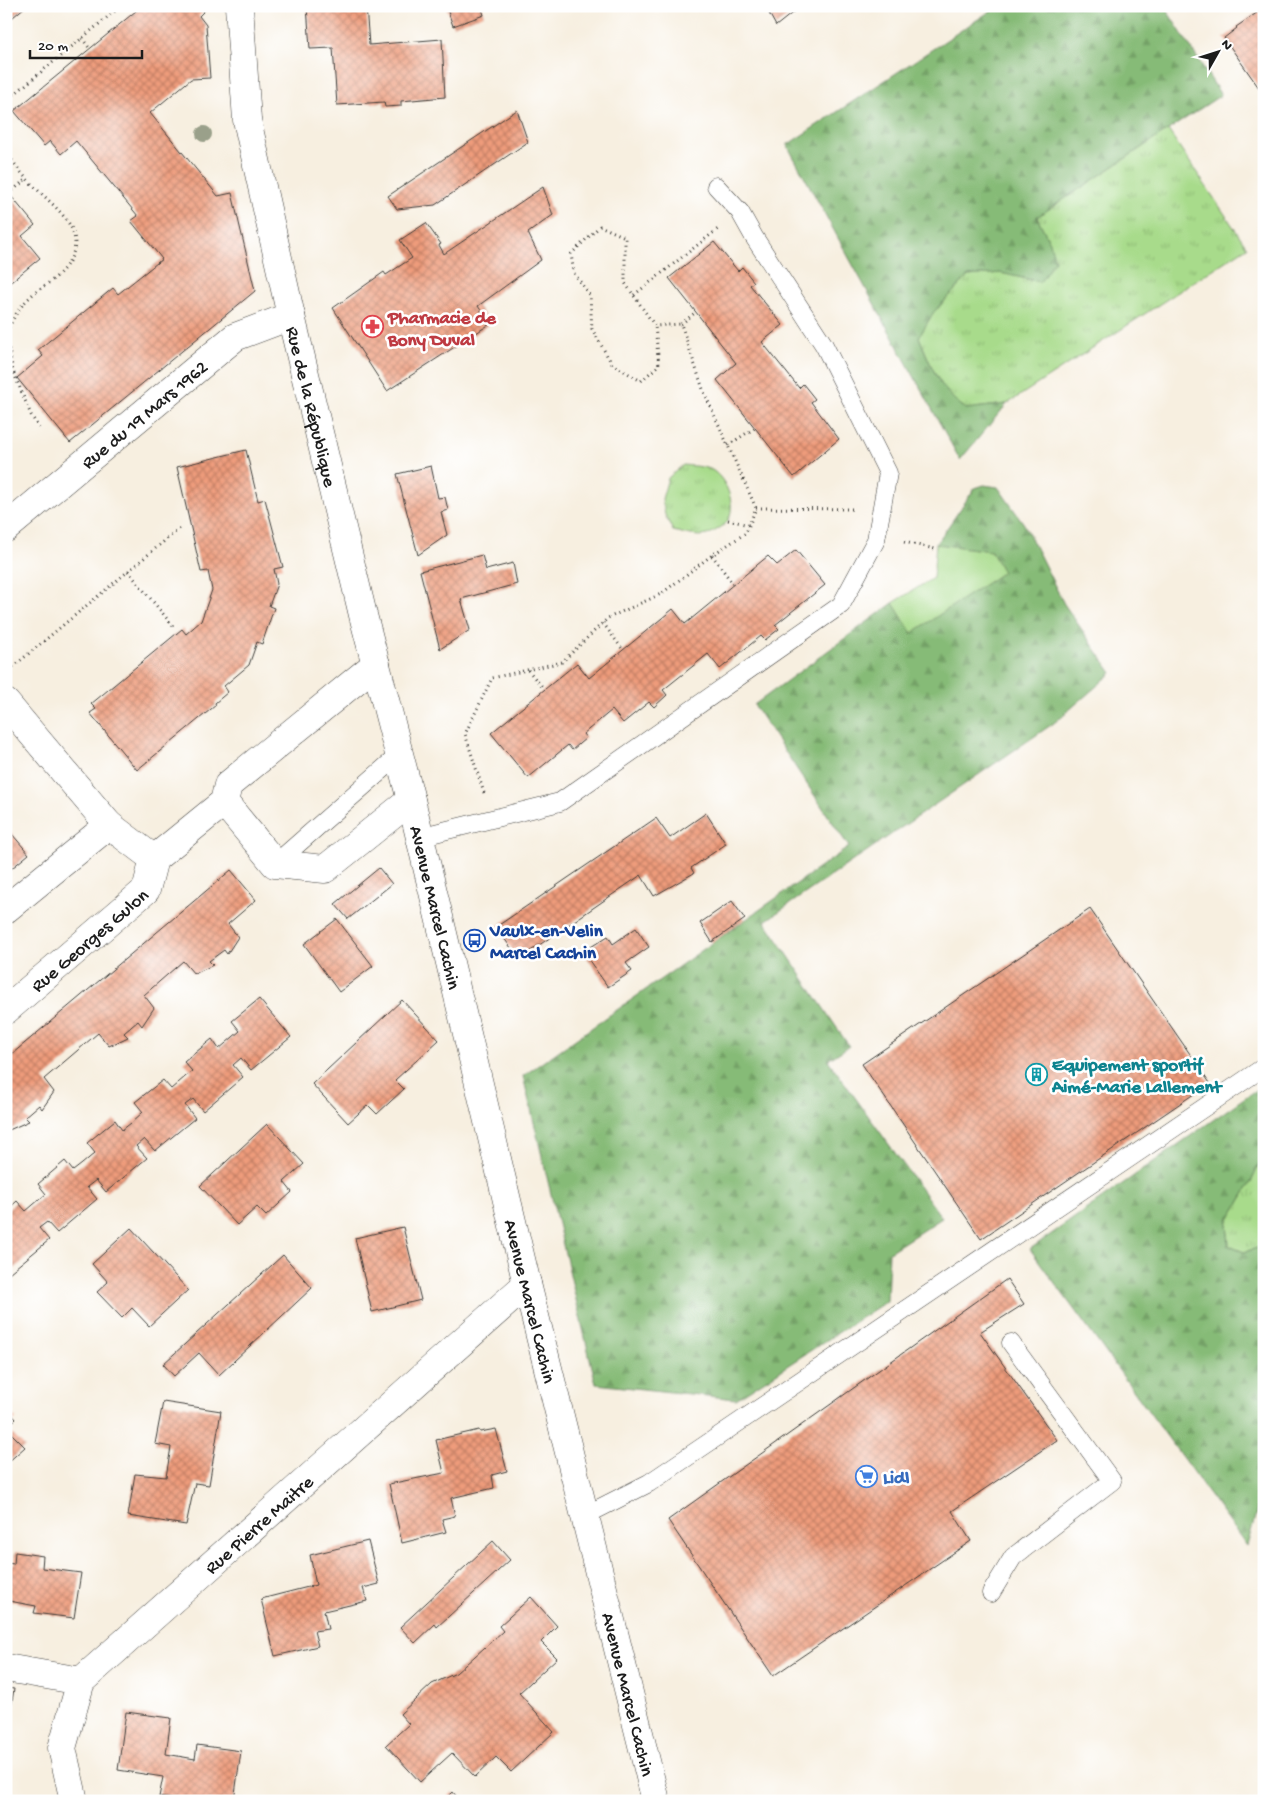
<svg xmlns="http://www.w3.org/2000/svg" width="1270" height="1807" font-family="'Gochi Hand',sans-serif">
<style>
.grass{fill:url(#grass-tufts);stroke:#627c54}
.forest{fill:url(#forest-firs);stroke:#516c4a}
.pitch{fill:#a8db8b;stroke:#627c54}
.building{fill:url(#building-cross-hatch)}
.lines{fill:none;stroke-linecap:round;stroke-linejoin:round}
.lane-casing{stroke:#3d3c39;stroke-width:19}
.street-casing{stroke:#3d3c39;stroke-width:29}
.secondary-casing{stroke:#3d3c39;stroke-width:29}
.path{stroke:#3d3c39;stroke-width:3;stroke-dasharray:1 4;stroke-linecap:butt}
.lane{stroke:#fff;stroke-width:18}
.street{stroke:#fff;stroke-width:28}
.secondary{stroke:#fff;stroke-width:28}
.tree{fill:#9aa08a}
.labels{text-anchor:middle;stroke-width:5;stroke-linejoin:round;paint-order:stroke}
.health-label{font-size:19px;font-weight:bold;fill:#be3a42;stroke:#fff;text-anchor:start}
.street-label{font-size:19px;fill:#1c1c1c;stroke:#fff}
.transit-label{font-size:19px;font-weight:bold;fill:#164399;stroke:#fff;text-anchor:start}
.culture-label{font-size:19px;font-weight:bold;fill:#0d838f;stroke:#fff;text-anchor:start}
.shop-label{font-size:19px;font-weight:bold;fill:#366cbe;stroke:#fff;text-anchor:start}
</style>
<defs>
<pattern id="grass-tufts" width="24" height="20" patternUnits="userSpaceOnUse" patternTransform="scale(1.25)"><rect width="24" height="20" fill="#a8db8b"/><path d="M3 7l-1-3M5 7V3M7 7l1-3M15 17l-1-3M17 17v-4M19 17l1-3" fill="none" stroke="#90bb77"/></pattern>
<pattern id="forest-firs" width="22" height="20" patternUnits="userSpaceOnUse" patternTransform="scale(1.25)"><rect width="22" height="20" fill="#86bb77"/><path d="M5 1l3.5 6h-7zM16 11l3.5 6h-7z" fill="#73a066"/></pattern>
<pattern id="building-cross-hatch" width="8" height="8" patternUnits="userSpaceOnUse" patternTransform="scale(1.25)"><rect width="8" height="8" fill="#ee9b7b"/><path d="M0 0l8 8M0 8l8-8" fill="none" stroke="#c07e64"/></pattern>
</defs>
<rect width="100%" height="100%" fill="#fff"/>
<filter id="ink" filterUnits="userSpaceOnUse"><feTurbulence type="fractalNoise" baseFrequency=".02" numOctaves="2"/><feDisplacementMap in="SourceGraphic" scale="10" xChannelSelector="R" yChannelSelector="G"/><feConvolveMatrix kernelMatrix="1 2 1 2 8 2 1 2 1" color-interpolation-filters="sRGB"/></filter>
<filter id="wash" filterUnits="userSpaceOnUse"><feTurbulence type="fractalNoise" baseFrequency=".0096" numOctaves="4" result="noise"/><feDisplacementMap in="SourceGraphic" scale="20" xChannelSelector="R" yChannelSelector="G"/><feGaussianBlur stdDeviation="1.12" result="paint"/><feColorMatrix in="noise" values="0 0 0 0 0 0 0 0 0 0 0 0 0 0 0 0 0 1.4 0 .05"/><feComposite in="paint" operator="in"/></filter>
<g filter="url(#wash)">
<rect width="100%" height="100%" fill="#f7efe0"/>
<g class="grass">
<path d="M 1168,130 L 1247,247 L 1007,404 L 966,409 C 938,389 932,367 919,337 L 933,313 L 968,276 L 1001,273 L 1040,282 L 1050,243 L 1037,217 Z"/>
<path d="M 683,465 C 691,466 702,466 710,469 C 727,477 740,511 724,525 C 720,528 712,533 707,535 C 698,538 683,533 673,531 L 665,515 L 662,499 L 668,478 Z"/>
<path d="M 1264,1155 L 1264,1246 L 1244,1252 L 1229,1246 L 1227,1223 L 1249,1186 Z"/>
</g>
<g class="forest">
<path d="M 998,6 L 1164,6 L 1221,95 L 1037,217 L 1050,243 L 1055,260 L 1040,282 L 1001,273 L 968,276 L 933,313 L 919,337 C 931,366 939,390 966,409 L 1007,404 L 960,460 L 787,145 Z"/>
<path d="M 984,485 L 998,487 L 1024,524 L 1064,604 L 1112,673 L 1054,723 L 765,921 L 849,1046 L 828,1060 L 942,1218 L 889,1252 L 887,1301 L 736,1399 L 596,1384 L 523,1076 L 849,847 L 754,705 L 893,603 L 912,633 L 1003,572 L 991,551 L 936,544 L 975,488 Z"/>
<path d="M 1264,1084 L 1264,1155 L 1249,1186 L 1227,1223 L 1229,1246 L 1244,1252 L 1264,1246 L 1264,1484 L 1247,1546 L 1030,1249 Z"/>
</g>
<path class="pitch" d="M 936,544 L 991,551 L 1003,572 L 912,633 L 893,603 L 933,578 Z"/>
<g id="blocks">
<g class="building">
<path d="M 6,6 L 26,6 L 6,23 Z"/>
<path d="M 142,6 L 204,6 L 205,10 L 199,16 L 206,25 L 210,78 L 191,79 L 150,113 L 218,196 L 232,193 L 255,291 L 70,443 L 17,378 L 43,356 L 38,350 L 113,288 L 118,294 L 162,259 L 131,221 L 138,216 L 76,141 L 61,154 L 50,141 L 44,146 L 14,111 Z"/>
<path d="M 307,6 L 366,6 L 369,45 L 442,39 L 445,97 L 401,101 L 401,106 L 385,107 L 384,102 L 337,105 L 333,48 L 310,49 Z"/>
<path d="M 446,6 L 481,6 L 484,15 L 453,26 Z"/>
<path d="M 765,6 L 801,6 L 776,26 Z"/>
<path d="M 1264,8 L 1264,95 L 1224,38 L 1237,28 L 1236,27 Z"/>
<path d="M 517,110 L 528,142 L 435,205 L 397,209 L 388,196 Z"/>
<path d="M 543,187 L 553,215 L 528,233 L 541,260 L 478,306 L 490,324 L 387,391 L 333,308 L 384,272 L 386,275 L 412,258 L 400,240 L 426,223 L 441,244 L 439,245 L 444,254 Z"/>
<path d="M 6,190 L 35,225 L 22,236 L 40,258 L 6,286 Z"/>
<path d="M 714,242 L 738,271 L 742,267 L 754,282 L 750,285 L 783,325 L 762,342 L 799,388 L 803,384 L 815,399 L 811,402 L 839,439 L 794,477 L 717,380 L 736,363 L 669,278 Z"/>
<path d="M 246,450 L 258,501 L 265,499 L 283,567 L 274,569 L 277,584 L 269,606 L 274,608 L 262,644 L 257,642 L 249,665 L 224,686 L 228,692 L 215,703 L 216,705 L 137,770 L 90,713 L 96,709 L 91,704 L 182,629 L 186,634 L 201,621 L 212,590 L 208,571 L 201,572 L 177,467 Z"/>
<path d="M 431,466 L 438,498 L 445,497 L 448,510 L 441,512 L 447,535 L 418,555 L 397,474 Z"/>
<path d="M 796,550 L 825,585 L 775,625 L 779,629 L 765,640 L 761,636 L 720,669 L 708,654 L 663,690 L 667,695 L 654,707 L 649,702 L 623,723 L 612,710 L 583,734 L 586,738 L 572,750 L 568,745 L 528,778 L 491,733 L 577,663 L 589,678 L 673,609 L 685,624 L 768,556 L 777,565 Z"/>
<path d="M 482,555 L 486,570 L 513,563 L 517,584 L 461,599 L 470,630 L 440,649 L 420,571 Z"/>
<path d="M 706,813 L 726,844 L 691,868 L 694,873 L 654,896 L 641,875 L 519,959 L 496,927 L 656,818 L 670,838 Z"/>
<path d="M 6,827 L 29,854 L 6,873 Z"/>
<path d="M 379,868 L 392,884 L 348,919 L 335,904 Z"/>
<path d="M 231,870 L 256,900 L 228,924 L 238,937 L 227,954 L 224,950 L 209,961 L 213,965 L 194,974 L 183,961 L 144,995 L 154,1008 L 142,1026 L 138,1021 L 124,1033 L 128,1037 L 109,1046 L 98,1033 L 44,1079 L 54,1092 L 42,1109 L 39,1105 L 25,1117 L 29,1121 L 9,1130 L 6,1126 L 6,1059 Z"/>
<path d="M 732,901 L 745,919 L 712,942 L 700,923 Z"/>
<path d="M 1090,909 L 1210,1083 L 981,1239 L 862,1064 Z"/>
<path d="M 337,919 L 373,966 L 339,992 L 304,944 Z"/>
<path d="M 636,928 L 649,947 L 626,963 L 632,971 L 608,987 L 583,952 L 608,936 L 613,944 Z"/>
<path d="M 259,999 L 291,1037 L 251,1070 L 241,1058 L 233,1065 L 243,1077 L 203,1111 L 193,1099 L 185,1105 L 195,1118 L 155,1151 L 144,1139 L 136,1146 L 147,1158 L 106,1192 L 96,1180 L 87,1187 L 97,1199 L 57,1233 L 47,1222 L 39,1228 L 49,1240 L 9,1273 L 6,1270 L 6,1211 L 17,1201 L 26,1211 L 33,1205 L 46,1194 L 38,1184 L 65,1161 L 73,1171 L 82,1164 L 95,1153 L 87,1143 L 115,1120 L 122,1130 L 131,1123 L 143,1112 L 135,1102 L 163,1080 L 171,1089 L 192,1071 L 184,1062 L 212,1039 L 219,1049 L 240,1031 L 232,1021 Z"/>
<path d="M 402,1000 L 439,1040 L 395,1080 L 404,1089 L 377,1114 L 368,1105 L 348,1123 L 312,1084 Z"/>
<path d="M 267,1124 L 304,1164 L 284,1182 L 292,1192 L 266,1216 L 257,1207 L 237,1225 L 200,1186 Z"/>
<path d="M 403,1227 L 421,1300 L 372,1312 L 355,1238 Z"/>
<path d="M 131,1228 L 188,1290 L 149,1326 L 132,1308 L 122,1318 L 97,1292 L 108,1282 L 92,1264 Z"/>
<path d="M 283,1255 L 312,1288 L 219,1375 L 199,1353 L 174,1376 L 163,1364 Z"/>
<path d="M 1007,1279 L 1024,1304 L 980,1332 L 1057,1440 L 952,1511 L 971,1541 L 773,1676 L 668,1520 Z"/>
<path d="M 163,1402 L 221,1411 L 209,1485 L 195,1483 L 186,1525 L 128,1516 L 135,1474 L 166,1477 L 171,1447 L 155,1444 Z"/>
<path d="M 6,1408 L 16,1419 L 6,1427 Z"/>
<path d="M 6,1428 L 25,1447 L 6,1464 Z"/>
<path d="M 496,1429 L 507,1471 L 492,1475 L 494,1488 L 451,1498 L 455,1516 L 442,1519 L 446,1532 L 402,1543 L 389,1484 L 444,1473 L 436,1440 L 479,1430 L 480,1432 Z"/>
<path d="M 368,1541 L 379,1584 L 363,1588 L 367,1601 L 324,1611 L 328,1629 L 314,1631 L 318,1646 L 275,1656 L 261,1599 L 316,1585 L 310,1555 Z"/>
<path d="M 493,1541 L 510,1560 L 437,1627 L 435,1624 L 415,1643 L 400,1627 Z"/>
<path d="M 15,1552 L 43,1556 L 42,1568 L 81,1573 L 74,1618 L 34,1613 L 36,1606 L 9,1601 L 8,1608 L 6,1608 L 6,1563 L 14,1564 Z"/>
<path d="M 531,1597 L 557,1626 L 541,1642 L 557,1658 L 519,1693 L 554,1732 L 511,1772 L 496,1757 L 475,1777 L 452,1753 L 420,1782 L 386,1745 L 409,1724 L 400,1714 L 432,1684 L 456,1673 L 503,1631 L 499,1626 Z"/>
<path d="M 6,1688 L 14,1689 L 7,1732 L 6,1732 Z"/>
<path d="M 126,1712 L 171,1718 L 166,1754 L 195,1759 L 197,1745 L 241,1751 L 234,1801 L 183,1801 L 159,1797 L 163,1777 L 118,1770 Z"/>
<path d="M 453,1792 L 460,1801 L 444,1801 Z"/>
</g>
</g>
</g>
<g filter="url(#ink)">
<use href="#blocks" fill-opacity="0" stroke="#3d3c39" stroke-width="1"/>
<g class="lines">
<defs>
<g id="lane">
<path d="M 419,837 L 560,802 L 841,605 L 876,540 L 888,473 L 824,345 L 754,237 L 740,212 L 716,186"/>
<path d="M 275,864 L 399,755"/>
<path d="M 584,1516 L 649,1483 L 1264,1067"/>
<path d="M 991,1593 L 1013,1557 L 1112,1481 L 1011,1343"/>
</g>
<g id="street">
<path id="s1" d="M 6,528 L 235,337 L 291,316"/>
<path d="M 6,703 L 109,825"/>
<path d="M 224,802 L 275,864 L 325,869 L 411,800"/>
<path d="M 6,909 L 109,825 L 154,859"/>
<path id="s2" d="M 6,1010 L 146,890 L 154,859 L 224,802 L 228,785 L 376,664"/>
<path d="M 6,1668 L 81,1681"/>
<path id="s3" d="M 74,1801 L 62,1748 L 81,1681 L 527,1284"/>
</g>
<g id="secondary">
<path id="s4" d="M 239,6 L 247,120 L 291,316 L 363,615 L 411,800 L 527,1284 L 656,1801"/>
</g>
</defs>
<use href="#lane" class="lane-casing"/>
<use href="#street" class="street-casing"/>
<use href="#secondary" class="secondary-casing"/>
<g class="path">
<path d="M 82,38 L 90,49"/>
<path d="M 6,101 L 121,6"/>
<path d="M 6,152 C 13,161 19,171 27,179 C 55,210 101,234 56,277 C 47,285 37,290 29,298 C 18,308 12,321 6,333"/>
<path d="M 9,194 L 26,179"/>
<path d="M 634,295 L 718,229"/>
<path d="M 681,324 L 696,312"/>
<path d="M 6,334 L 13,371 L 31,415 L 39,428"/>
<path d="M 728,445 L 755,428"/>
<path d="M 756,508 L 853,509"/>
<path d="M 728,520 L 749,525"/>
<path d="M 904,542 L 935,549"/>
<path d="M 712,555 L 733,584"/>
<path d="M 128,571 L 173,626"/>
<path d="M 603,623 L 623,650"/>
<path d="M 9,670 L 179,529"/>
<path d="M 528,670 L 544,689"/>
<path d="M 484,793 L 465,734 L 492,678 L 562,662 L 608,618 L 661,594 L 712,555 L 746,533 L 756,508 L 704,392 L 681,324 L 655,326 L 625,283 L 625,237 L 600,226 L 571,254 L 574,273 L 590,296 L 592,329 L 612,364 L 641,381 L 659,365 L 655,326"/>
</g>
<use href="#lane" class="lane"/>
<use href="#street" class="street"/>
<use href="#secondary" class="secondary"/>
</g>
<circle class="tree" cx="204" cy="134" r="8"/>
</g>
<defs>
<symbol id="pharmacy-ring" viewBox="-11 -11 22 22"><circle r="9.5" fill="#fff" stroke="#e0444e" stroke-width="1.5"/><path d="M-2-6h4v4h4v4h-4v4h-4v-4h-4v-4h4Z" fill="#e0444e"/></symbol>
<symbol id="bus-ring" viewBox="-11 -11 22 22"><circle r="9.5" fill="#fff" stroke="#1a4fb4" stroke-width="1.5"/><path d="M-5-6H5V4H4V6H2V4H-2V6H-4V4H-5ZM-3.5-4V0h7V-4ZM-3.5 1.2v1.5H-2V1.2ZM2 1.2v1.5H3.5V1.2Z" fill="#1a4fb4"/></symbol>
<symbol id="building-ring" viewBox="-11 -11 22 22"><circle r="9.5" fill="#fff" stroke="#0f9aa8" stroke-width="1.5"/><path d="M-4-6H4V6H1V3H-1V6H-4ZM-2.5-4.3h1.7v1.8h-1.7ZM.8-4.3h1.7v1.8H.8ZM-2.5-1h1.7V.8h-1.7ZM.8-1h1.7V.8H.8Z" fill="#0f9aa8"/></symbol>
<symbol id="supermarket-ring" viewBox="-11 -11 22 22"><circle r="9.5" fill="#fff" stroke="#3f7fe0" stroke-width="1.5"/><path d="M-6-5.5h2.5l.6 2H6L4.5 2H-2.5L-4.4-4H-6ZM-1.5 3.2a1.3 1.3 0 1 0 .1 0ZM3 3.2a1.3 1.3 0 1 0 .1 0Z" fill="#3f7fe0"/></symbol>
</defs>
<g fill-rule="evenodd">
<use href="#pharmacy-ring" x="360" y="314" width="25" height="25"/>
<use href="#bus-ring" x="462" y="928" width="25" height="25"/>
<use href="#building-ring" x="1024" y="1062" width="25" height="25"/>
<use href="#supermarket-ring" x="854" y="1464" width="25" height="25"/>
</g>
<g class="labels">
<g class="health-label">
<text x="388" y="323">Pharmacie de<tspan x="388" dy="22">Bony Duval</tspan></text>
</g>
<g class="street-label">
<text dy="7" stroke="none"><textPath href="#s4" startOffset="408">Rue de la République</textPath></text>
<text dy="7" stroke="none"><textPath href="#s1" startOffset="179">Rue du 19 Mars 1962</textPath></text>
<text dy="7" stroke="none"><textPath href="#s4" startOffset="924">Avenue Marcel Cachin</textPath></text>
<text dy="7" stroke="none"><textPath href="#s2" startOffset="109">Rue Georges Gulon</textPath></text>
<text dy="7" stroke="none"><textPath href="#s4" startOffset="1329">Avenue Marcel Cachin</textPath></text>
<text dy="7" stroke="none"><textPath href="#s3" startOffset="361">Rue Pierre Maitre</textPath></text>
<text dy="7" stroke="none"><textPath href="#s4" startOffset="1734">Avenue Marcel Cachin</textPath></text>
</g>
<g class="transit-label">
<text x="490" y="936">Vaulx-en-Velin<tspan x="490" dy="22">Marcel Cachin</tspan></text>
</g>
<g class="culture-label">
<text x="1052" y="1070">Equipement sportif<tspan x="1052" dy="22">Aimé-Marie Lallement</tspan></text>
</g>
<g class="shop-label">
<text x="883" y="1483">Lidl</text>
</g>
</g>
<rect width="1270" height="1807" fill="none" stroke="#fff" stroke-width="25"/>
<g transform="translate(1218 52) rotate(51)" stroke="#ffffff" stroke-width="4" paint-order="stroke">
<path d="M0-4L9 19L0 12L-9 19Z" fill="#1c1c1c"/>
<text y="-8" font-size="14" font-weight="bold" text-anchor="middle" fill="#1c1c1c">N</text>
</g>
<path d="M30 50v8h112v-8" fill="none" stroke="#1c1c1c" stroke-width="2.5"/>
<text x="38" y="50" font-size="15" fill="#1c1c1c" stroke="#ffffff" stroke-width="4" paint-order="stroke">20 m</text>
</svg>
